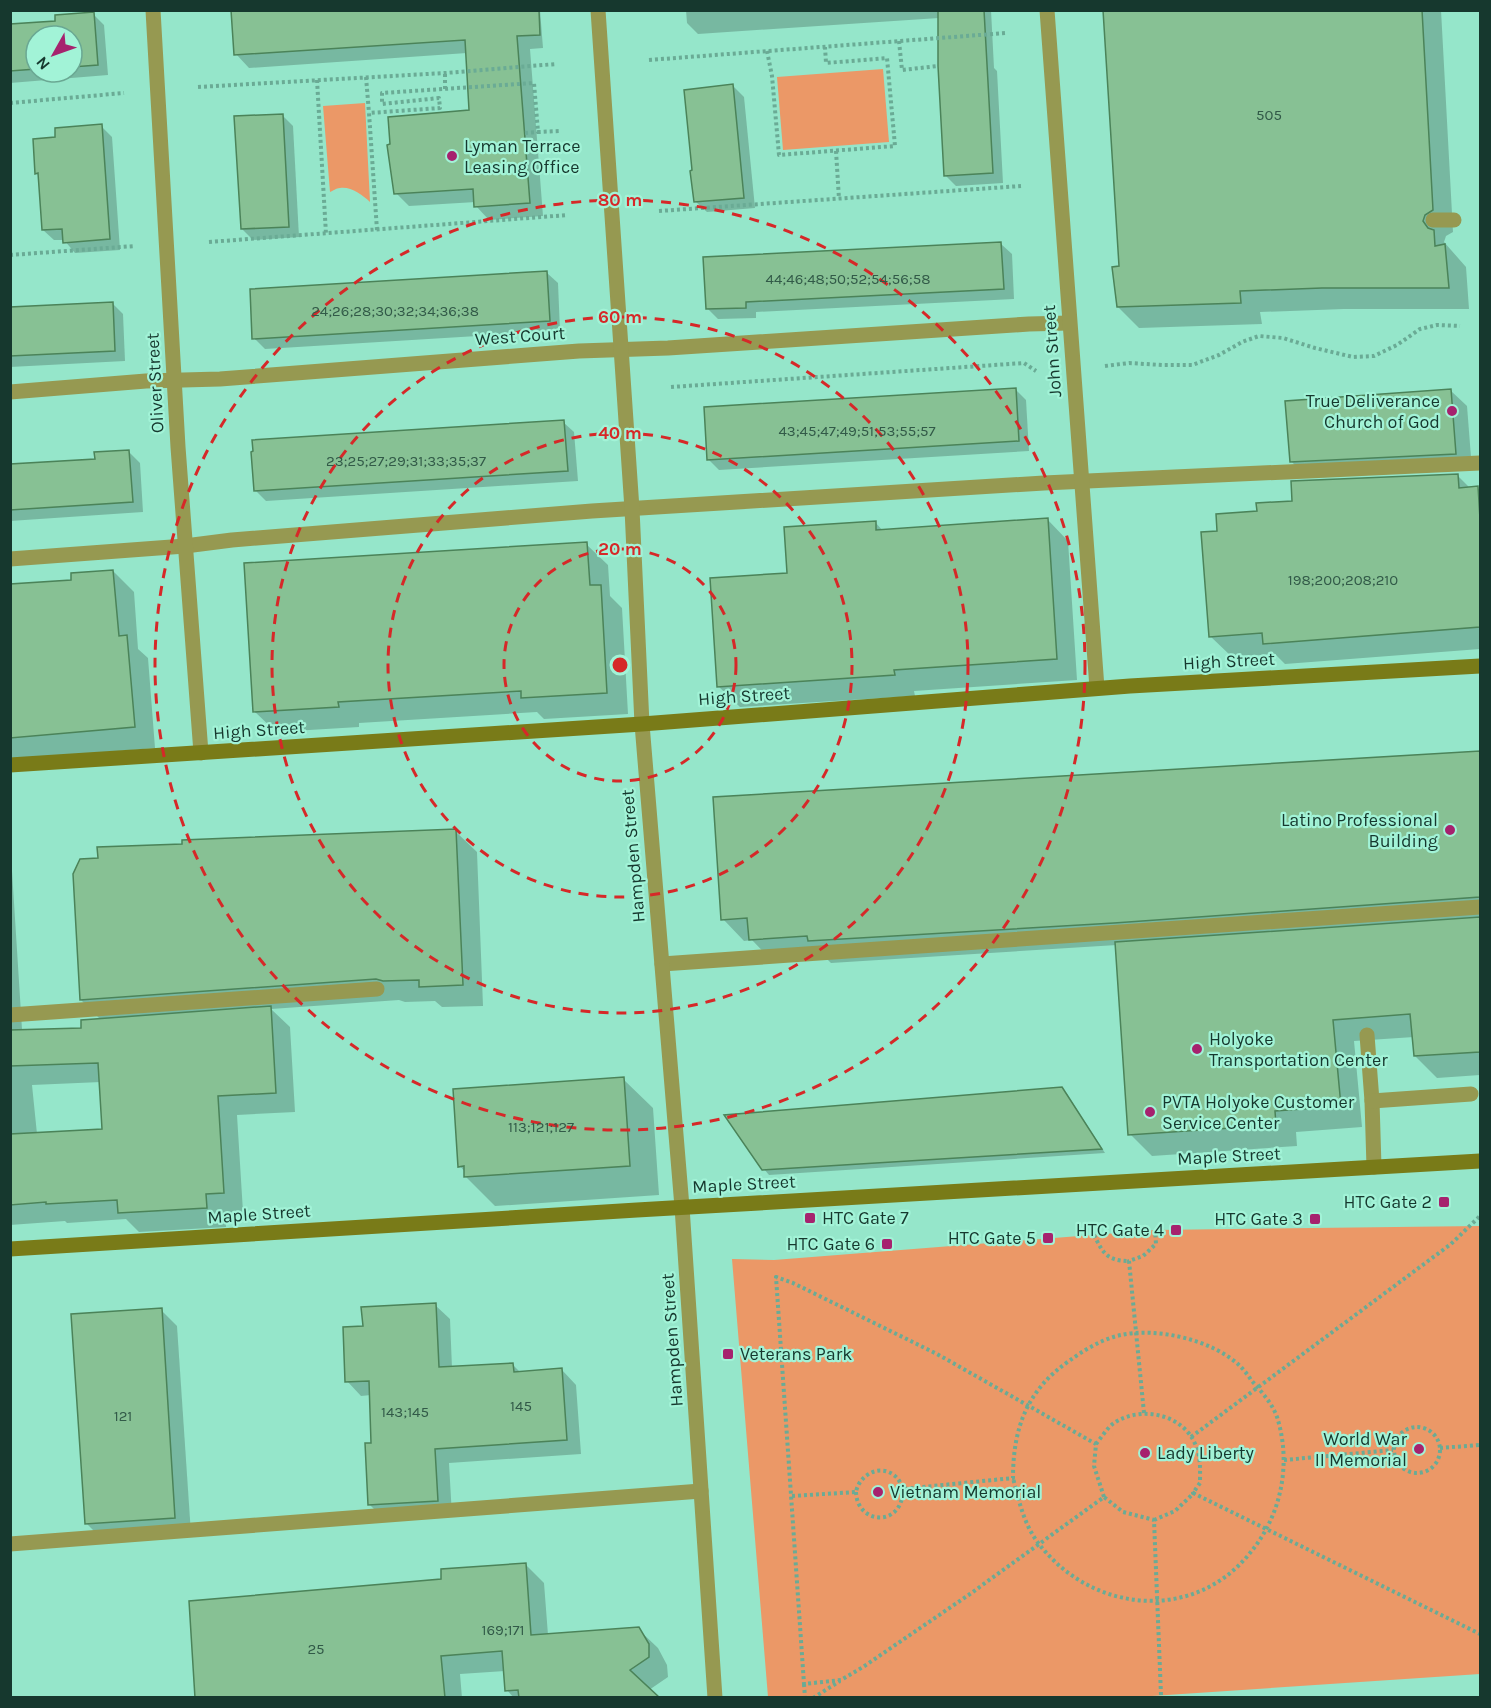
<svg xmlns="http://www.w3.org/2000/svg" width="1491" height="1708" font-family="Karla,sans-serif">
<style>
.green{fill:#eb9867}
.shadow{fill:#0003;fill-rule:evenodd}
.building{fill:#87c194;stroke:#4b8359;stroke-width:1.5}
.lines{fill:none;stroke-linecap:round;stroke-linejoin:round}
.path{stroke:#6aab95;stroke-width:4;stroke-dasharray:3 3;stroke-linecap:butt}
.service{stroke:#969951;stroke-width:15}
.minor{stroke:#969951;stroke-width:15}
.tertiary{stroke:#969951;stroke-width:15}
.secondary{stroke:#797b18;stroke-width:15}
.ring{fill:none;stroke:#d62828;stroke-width:3;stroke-dasharray:10 8}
.poi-dot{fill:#a6226e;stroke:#a2f3d7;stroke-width:2}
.labels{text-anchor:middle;stroke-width:4.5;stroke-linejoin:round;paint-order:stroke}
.number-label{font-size:15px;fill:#325a48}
.poi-label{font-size:18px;fill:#16382e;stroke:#a2f3d7;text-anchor:end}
.street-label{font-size:18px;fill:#16382e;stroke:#a2f3d7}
.centre{fill:#d62828;stroke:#a2f3d7;stroke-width:3}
.ring-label{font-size:18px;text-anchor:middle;font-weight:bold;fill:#d62828;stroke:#a2f3d7;stroke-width:4.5;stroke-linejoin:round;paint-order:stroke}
</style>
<rect width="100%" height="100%" fill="#95e6ca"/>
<g class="green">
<path d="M 883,69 L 889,142 L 783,150 L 777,77 Z"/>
<path d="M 365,103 L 370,202 C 363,195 350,186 340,188 C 336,188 333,191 330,192 L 323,106 Z"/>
<path d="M 1480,1226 L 1480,1674 L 1122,1698 L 768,1697 L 732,1259 L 774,1260 L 1155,1230 Z"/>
</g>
<g class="shadow">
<path d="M 233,10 L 540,10 L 543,48 L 530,49 L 543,216 L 489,220 L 476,206 L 476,202 L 409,206 L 396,193 L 471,111 L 467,53 L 249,68 L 236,54 Z"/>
<path d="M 686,10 L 991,10 L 994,68 L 997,71 L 1003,183 L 956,186 L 945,175 L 939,18 L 698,34 L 687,23 Z"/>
<path d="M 1105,10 L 1441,10 L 1453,232 L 1446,236 L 1444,242 L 1466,267 L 1469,309 L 1344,309 L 1260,312 L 1262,324 L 1139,328 L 1118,307 L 1121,268 Z"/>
<path d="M 93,14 L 104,25 L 108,75 L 10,83 L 10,26 L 56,22 ZM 36,36 L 72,36 L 72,72 L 36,72 Z"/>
<path d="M 733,86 L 744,97 L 755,208 L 707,212 L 696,202 Z"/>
<path d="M 282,115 L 293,126 L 299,237 L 253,240 L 242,229 Z"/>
<path d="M 101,126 L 112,137 L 120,250 L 75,253 L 64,240 L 54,240 L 43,230 L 40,176 L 37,173 L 57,138 Z"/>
<path d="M 1001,244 L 1012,254 L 1014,299 L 756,312 L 756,318 L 718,319 L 707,308 Z"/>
<path d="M 547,273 L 558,283 L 560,331 L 265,349 L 254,338 Z"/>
<path d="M 112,303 L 123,314 L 125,361 L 10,367 L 10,308 Z"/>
<path d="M 1015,389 L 1026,400 L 1029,451 L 719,470 L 708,459 Z"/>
<path d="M 1450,390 L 1467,406 L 1472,470 L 1307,478 L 1291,461 Z"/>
<path d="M 563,422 L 574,432 L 578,481 L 266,501 L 255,490 L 254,453 Z"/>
<path d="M 129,452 L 140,463 L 143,512 L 10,521 L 10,466 L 96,460 Z"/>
<path d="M 1457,475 L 1470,488 L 1477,488 L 1480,491 L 1480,649 L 1285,664 L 1275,654 L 1232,657 L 1210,636 L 1219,533 L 1258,512 L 1294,502 Z"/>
<path d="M 1047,519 L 1068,541 L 1077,680 L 914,691 L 915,696 L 740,707 L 718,686 L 789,574 L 875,522 L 883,531 Z"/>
<path d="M 586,544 L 608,565 L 610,596 L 622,608 L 628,714 L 544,719 L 537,712 L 359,723 L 359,727 L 276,732 L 254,711 Z"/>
<path d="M 113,571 L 134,592 L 138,649 L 148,658 L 155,748 L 10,760 L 10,586 L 73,581 Z"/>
<path d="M 1480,753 L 1480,1075 L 1437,1078 L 1415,1056 L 1414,1037 L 1354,1041 L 1362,1127 L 1296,1132 L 1297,1146 L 1152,1156 L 1130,1134 L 1117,945 L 831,963 L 826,958 L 772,961 L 752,940 L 744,941 L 723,919 L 715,799 Z"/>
<path d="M 455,831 L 477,852 L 483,1006 L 442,1007 L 435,1001 L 405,1002 L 399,1000 L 271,1009 L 290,1027 L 295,1112 L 237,1115 L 243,1212 L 225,1213 L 226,1227 L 139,1232 L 126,1219 L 67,1223 L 65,1221 L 10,1225 L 10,869 L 12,871 L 22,1029 L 21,1031 L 83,1029 L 101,1020 L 81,1000 ZM 101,1082 L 104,1130 L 37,1134 L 32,1085 Z"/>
<path d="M 623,1079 L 653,1108 L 659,1195 L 495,1206 L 465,1176 L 465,1172 L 460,1166 Z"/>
<path d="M 1061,1088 L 1067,1094 L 1105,1153 L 769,1175 L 764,1169 Z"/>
<path d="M 435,1305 L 450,1319 L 452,1368 L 512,1364 L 521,1373 L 562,1370 L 576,1385 L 581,1454 L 449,1463 L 452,1516 L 384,1519 L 369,1504 L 373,1444 L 371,1395 L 361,1396 L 347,1381 L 364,1328 Z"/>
<path d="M 161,1310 L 177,1326 L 191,1534 L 102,1539 L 86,1523 Z"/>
<path d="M 525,1564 L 544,1583 L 548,1635 L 638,1629 L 658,1648 L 667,1665 L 668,1677 L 649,1690 L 657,1698 L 514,1698 L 507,1690 L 505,1671 L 460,1674 L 462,1698 L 196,1698 L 442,1581 Z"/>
</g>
<g class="building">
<path d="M 231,10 L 539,10 L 540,35 L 517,36 L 530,203 L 474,207 L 473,189 L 394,194 L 387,145 L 390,144 L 388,117 L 469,110 L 465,40 L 234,55 Z"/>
<path d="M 938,10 L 984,10 L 993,173 L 944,176 L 938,66 Z"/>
<path d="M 1103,10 L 1422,10 L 1433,210 L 1425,215 L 1423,221 L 1428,228 L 1434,230 L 1435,246 L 1445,244 L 1449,288 L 1322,288 L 1240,291 L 1241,303 L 1117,307 L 1112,267 L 1119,266 Z"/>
<path d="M 94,12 L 98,65 L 72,67 L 72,36 L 36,36 L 36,69 L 10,71 L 10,24 L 55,21 L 55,15 Z"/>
<path d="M 733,84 L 744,198 L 694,202 L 690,171 L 692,170 L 684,90 Z"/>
<path d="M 283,114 L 289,227 L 241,229 L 234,116 Z"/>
<path d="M 102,124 L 110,239 L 63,243 L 62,229 L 42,230 L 38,173 L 35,174 L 33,139 L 55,137 L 55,128 Z"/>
<path d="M 1001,242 L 1004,289 L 746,302 L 746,308 L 706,309 L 703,257 Z"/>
<path d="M 547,271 L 550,321 L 252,339 L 250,289 Z"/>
<path d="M 113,302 L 115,351 L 10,356 L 10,307 Z"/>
<path d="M 1016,388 L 1019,441 L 707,460 L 704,407 Z"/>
<path d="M 1451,389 L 1456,454 L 1290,462 L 1285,401 Z"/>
<path d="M 564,420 L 568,471 L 254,491 L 251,452 L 253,451 L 252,440 Z"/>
<path d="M 129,450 L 133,502 L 10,510 L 10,464 L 95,459 L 94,452 Z"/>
<path d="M 1458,474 L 1459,488 L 1478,486 L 1480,519 L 1480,627 L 1263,644 L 1262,633 L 1209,637 L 1201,532 L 1217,531 L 1216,514 L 1257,511 L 1256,503 L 1292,501 L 1291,481 Z"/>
<path d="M 1048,518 L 1057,659 L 894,670 L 895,675 L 717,687 L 710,578 L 787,573 L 784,527 L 876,521 L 876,530 Z"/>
<path d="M 587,542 L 590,585 L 601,585 L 607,693 L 521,698 L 521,691 L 338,702 L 339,707 L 253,712 L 244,563 Z"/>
<path d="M 113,570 L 119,636 L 127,635 L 135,727 L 10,738 L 10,584 L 71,580 L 71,573 Z"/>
<path d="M 1480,751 L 1480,897 L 1114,923 L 808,941 L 807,936 L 749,940 L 747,918 L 721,920 L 713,797 Z"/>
<path d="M 456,829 L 463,985 L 419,987 L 419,980 L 383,981 L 376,979 L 80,1000 L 73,874 L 80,859 L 98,858 L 97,847 L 182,844 L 182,840 Z"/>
<path d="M 1480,917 L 1480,1052 L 1414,1056 L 1410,1014 L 1333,1020 L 1341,1106 L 1275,1111 L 1276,1125 L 1128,1135 L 1115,942 Z"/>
<path d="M 271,1006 L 276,1093 L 218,1096 L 224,1193 L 206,1194 L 207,1208 L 118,1213 L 117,1200 L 46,1204 L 46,1202 L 10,1205 L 10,1134 L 102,1129 L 98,1063 L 10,1066 L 10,1030 L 81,1028 L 81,1020 Z"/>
<path d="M 624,1077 L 630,1166 L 464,1177 L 464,1166 L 458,1167 L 453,1089 Z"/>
<path d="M 1062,1087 L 1102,1149 L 762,1170 L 724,1115 Z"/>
<path d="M 436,1303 L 439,1367 L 513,1363 L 514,1372 L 562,1368 L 567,1440 L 435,1449 L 438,1501 L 368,1505 L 365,1443 L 371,1443 L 369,1381 L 345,1382 L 343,1327 L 363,1326 L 361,1307 Z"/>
<path d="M 162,1308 L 175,1518 L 85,1524 L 71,1314 Z"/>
<path d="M 526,1563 L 531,1635 L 639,1627 L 649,1644 L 649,1657 L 630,1670 L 660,1698 L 519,1698 L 518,1690 L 505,1691 L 502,1651 L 441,1656 L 445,1698 L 195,1698 L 189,1601 L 441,1579 L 441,1569 Z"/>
</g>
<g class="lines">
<g class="path">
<path d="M 899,41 L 902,70 L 938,66"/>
<path d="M 767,51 L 772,76 L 779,155 L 895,146 L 887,58 L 826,63 L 825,47"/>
<path d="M 649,60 L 1006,33"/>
<path d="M 366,77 L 369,113"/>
<path d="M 317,80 L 326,234"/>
<path d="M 198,87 L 445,73 L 556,64"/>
<path d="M 445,89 L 445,73"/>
<path d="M 10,103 L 124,93"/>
<path d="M 525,133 L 538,132"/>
<path d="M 836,151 L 839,199"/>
<path d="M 10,196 L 10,209"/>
<path d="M 659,211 L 1021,186"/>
<path d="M 377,230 L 369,113 L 440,108 L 439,98 L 382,104 L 382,93 L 534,83 L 538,132 L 561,131"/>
<path d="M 209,242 L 568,215"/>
<path d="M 10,255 L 135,246"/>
<path d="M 1105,366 L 1129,363 L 1162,365 L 1192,365 L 1219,355 L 1242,342 L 1259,336 L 1283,338 L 1315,348 L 1353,357 L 1374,356 L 1397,345 L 1420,329 L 1437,325 L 1460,326"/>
<path d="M 671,387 L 1024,363 L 1036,371"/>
<path d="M 1094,1235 C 1103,1253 1107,1261 1129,1261"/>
<path d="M 1144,1413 L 1129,1261 L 1143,1256 L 1156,1244 L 1155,1230"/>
<circle cx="1417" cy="1450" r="23"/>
<path d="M 1191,1437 L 1451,1244 L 1480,1216"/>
<path d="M 1096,1444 C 1101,1438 1107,1428 1114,1423 C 1141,1405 1184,1414 1196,1446 C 1201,1458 1200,1470 1200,1483"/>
<path d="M 1440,1448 L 1480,1445"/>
<path d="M 1284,1460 L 1393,1450"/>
<path d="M 1200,1483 L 1193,1493 L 1480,1634"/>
<path d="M 856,1492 C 857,1525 903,1528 903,1489"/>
<path d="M 792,1496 L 856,1492 C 859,1475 880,1463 895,1476 C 899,1479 901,1484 903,1489 L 1013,1478 C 1013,1428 1027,1390 1069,1361 C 1084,1350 1102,1339 1121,1335 C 1157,1327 1213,1340 1240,1366 C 1244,1370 1248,1375 1251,1380 C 1261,1391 1272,1403 1277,1417 C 1292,1464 1281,1516 1250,1553 C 1194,1623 1092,1613 1039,1544 C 1024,1525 1019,1501 1013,1478"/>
<path d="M 1104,1497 L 1094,1466 L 1096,1444 L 937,1354 L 793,1283 L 776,1277 L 804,1684 L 841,1680 L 863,1667 L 970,1594 L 1104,1497 L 1123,1512 L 1154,1520 L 1161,1695"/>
<path d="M 1154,1520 L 1175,1511 L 1195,1492"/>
<path d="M 804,1684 L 805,1698"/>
<path d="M 813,1698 L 840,1681"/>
</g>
<g class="service">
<path d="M 1433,220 L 1454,220"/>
<path d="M 10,392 L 146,381 L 220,379 L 579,351 L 668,348 L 1029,324 L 1069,323"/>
<path d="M 10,559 L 185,546 L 232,540 L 592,511 L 1044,483 L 1480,463"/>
<path d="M 662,964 L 1480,907"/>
<path d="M 10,1015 L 377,989"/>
<path d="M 1367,1035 L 1372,1101 L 1374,1167"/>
<path d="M 1372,1101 L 1471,1094"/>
<path d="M 10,1544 L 701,1491"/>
</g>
<g class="minor">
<path d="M 153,10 L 178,447 L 201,753"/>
<path d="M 598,10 L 632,509 L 642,724"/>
<path d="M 1047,10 L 1097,688"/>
</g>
<path class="tertiary" d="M 642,724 L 682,1207 L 715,1698"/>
<g class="secondary">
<path d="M 10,765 L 642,724 L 1130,686 L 1480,666"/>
<path d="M 10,1249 L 637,1210 L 1480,1161"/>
</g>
</g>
<g class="ring">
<circle cx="620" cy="665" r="116"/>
<circle cx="620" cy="665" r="232"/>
<circle cx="620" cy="665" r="348"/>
<circle cx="620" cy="665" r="465"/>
</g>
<g class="poi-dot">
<circle cx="452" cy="156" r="6"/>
<circle cx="1452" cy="411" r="6"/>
<circle cx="1450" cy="830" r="6"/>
<circle cx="1197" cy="1049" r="6"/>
<circle cx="1150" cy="1112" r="6"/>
<rect x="1438" y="1196" width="12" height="12" rx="3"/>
<rect x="804" y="1212" width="12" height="12" rx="3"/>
<rect x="1309" y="1213" width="12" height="12" rx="3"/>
<rect x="1170" y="1224" width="12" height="12" rx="3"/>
<rect x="1042" y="1232" width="12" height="12" rx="3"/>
<rect x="881" y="1238" width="12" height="12" rx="3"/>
<rect x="722" y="1348" width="12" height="12" rx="3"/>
<circle cx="1419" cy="1449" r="6"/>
<circle cx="1145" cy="1453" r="6"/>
<circle cx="878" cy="1492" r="6"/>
</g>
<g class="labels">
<g class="number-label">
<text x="1269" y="120">505</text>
<text x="848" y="284">44;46;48;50;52;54;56;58</text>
<text x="395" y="316">24;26;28;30;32;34;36;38</text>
<text x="857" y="436">43;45;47;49;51;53;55;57</text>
<text x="406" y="466">23;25;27;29;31;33;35;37</text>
<text x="1343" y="585">198;200;208;210</text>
<text x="541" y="1132">113;121;127</text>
<text x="521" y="1411">145</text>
<text x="405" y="1417">143;145</text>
<text x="123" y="1421">121</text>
<text x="503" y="1635">169;171</text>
<text x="316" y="1654">25</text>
</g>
<g class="poi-label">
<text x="464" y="152" text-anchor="start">Lyman Terrace<tspan x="464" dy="21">Leasing Office</tspan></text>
<text x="1440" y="407">True Deliverance<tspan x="1440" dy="21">Church of God</tspan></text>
<text x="1438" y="826">Latino Professional<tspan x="1438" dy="21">Building</tspan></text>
<text x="1209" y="1045" text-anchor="start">Holyoke<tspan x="1209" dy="21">Transportation Center</tspan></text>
<text x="1162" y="1108" text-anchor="start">PVTA Holyoke Customer<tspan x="1162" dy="21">Service Center</tspan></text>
<text x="1432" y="1208">HTC Gate 2</text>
<text x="822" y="1224" text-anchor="start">HTC Gate 7</text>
<text x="1303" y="1225">HTC Gate 3</text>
<text x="1164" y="1236">HTC Gate 4</text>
<text x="1036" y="1244">HTC Gate 5</text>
<text x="875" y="1250">HTC Gate 6</text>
<text x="740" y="1360" text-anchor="start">Veterans Park</text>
<text x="1407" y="1445">World War<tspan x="1407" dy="21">II Memorial</tspan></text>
<text x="1157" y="1459" text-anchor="start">Lady Liberty</text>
<text x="890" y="1498" text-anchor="start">Vietnam Memorial</text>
</g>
<g class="street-label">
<text transform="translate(520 336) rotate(-4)" y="6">West Court</text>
<text transform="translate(1052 351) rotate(-94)" y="6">John Street</text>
<text transform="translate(155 383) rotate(-93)" y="6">Oliver Street</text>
<text transform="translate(1229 661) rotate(-3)" y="6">High Street</text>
<text transform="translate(744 696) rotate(-4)" y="6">High Street</text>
<text transform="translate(259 730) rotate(-4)" y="6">High Street</text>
<text transform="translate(633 856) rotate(-95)" y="6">Hampden Street</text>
<text transform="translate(1229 1156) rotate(-3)" y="6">Maple Street</text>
<text transform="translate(744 1184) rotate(-3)" y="6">Maple Street</text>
<text transform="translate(259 1214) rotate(-4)" y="6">Maple Street</text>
<text transform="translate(672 1340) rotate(-94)" y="6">Hampden Street</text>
</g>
</g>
<circle cx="620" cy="665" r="9" class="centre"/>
<g class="ring-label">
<text x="620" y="206">80 m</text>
<text x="620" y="323">60 m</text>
<text x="620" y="439">40 m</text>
<text x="620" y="555">20 m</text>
</g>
<rect width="1491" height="1708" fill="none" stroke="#16382e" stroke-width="24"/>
<g transform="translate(54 54) rotate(230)"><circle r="28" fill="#a2f3d7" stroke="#6aa893" stroke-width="1.5"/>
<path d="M0-4.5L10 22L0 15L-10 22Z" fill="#a6226e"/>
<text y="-9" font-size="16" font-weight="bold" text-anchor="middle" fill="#16382e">N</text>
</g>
</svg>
